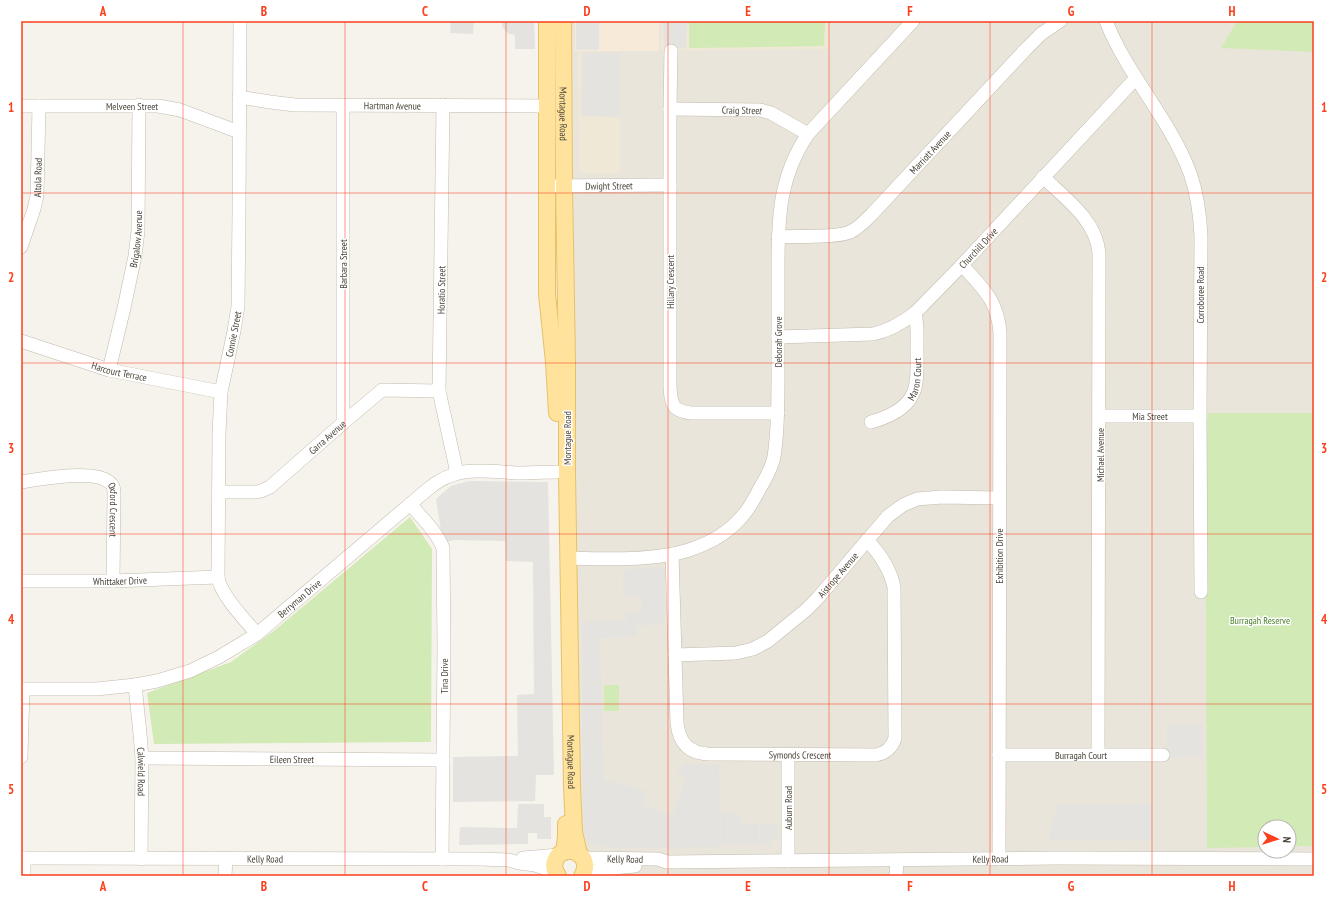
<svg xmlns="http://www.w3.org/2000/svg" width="1335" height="897" font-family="'PT Sans Narrow',sans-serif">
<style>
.residential{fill:#eae5da;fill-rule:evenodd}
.commercial{fill:#f7ead8}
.education{fill:#efe8d6}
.green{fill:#d2eab5}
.parking{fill:#e5e3e0}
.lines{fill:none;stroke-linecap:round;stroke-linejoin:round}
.minor-casing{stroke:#c2bbae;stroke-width:14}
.major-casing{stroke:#e6c16a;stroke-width:18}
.minor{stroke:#fff;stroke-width:13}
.major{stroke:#ffe39c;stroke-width:16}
.grid{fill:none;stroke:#fc3f1d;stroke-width:1;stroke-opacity:0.55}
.labels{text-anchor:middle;stroke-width:3;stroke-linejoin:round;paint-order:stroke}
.street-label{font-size:10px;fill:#4b4439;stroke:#fff}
.park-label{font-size:10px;fill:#4a7f2a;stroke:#fff}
.neatline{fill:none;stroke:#fc3f1d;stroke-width:1.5}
.grid-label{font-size:13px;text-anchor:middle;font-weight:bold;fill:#fc3f1d}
</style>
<rect width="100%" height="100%" fill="#f6f3ec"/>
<path class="residential" d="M 563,21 L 1314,21 L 1314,876 L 582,876 L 579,854 ZM 1265,827 L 1289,827 L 1289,851 L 1265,851 Z"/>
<rect class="commercial" x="575" y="21" width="84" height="30"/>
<g class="education">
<path d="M 661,21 L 830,21 L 830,49 L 661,51 Z"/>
<path d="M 578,53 L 620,53 L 620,173 L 583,173 L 579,169 Z"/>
</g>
<g class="green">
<path d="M 689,21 L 825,21 L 824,46 L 689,48 Z"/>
<path d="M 1237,21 L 1314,21 L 1314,52 L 1221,48 Z"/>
<path d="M 1205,413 L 1314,413 L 1314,846 L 1289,846 L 1289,827 L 1265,827 L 1265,847 L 1207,848 Z"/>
<path d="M 410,517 L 432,549 L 431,742 L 154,744 L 147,693 L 231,662 L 275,630 Z"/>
<rect x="604" y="685" width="15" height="26"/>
</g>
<g class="parking">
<path d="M 451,21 L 474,21 L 473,34 L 450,33 Z"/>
<path d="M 502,21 L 534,21 L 535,49 L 515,49 L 515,35 L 507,33 L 502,26 Z"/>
<rect x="576" y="21" width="23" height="29"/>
<path d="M 663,21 L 687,21 L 686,48 L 664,49 Z"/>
<path d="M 582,53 L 620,53 L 620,117 L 581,116 Z"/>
<path d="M 469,481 L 548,482 L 554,775 L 536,775 L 535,801 L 453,802 L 453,757 L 518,756 L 517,695 L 534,694 L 533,562 L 506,561 L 505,541 L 453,540 L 447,542 L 441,531 L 436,499 L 451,486 Z"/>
<path d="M 660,567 L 665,570 L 664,624 L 636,626 L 636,637 L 600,638 L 604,780 L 620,783 L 647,791 L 642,805 L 673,815 L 686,777 L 677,773 L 685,764 L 697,764 L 719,765 L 720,847 L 615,848 L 595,846 L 586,836 L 583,815 L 582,622 L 627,620 L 626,613 L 641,612 L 642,597 L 623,597 L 623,570 Z"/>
<path d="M 1167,725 L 1203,725 L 1203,757 L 1167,758 Z"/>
<path d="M 518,804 L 544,804 L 544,817 L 551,817 L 551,839 L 537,839 L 537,833 L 528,833 L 528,844 L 459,845 L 460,827 L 517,828 Z"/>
<path d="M 1057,804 L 1152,804 L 1152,840 L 1048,840 Z"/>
<path d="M 721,813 L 740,814 L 740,824 L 758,824 L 759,845 L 721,845 Z"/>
<path d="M 760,824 L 777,824 L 777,839 L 770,839 L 770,845 L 760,845 Z"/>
</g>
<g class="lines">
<defs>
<g id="minor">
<path d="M 240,21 L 239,212 L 238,306 L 234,331 L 221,392 L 219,434 L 218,577 C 220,594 245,620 257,634"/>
<path d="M 1106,21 C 1127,75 1170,119 1190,173 C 1197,193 1200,215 1201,236 L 1200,420 L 1201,592"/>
<path d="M 671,51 L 670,109 L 670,387 C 671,404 672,411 691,413 L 778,413"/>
<path id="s1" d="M 239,97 L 270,102 L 295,105 L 547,106"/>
<path d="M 443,105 L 439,391 L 457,473"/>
<path id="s2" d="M 21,106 L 158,106 L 180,110 L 239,132"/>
<path id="s3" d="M 670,109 L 760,110 L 771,113 L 808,134"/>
<path d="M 1043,177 C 1066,199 1096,220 1099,253 L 1098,754"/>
<path id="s4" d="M 547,186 L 670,185"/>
<path id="s5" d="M 778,237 C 794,236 838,238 850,232 C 859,228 865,221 872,214 L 1025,50 L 1041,34 L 1060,21"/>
<path id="s6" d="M 21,247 L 34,209 L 37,196 L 39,106"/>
<path d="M 962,265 C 983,289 997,299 1000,332 L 999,859"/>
<path id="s7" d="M 778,337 L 873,334 C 888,331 902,323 915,313 L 962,265 L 1136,78"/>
<path id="s8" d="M 21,341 L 109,370 L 221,392"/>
<path id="s9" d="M 109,370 L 124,308 L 135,256 L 138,231 L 139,105"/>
<path id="s10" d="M 1100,416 L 1200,416"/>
<path id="s11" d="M 871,422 C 889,417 910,408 915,388 C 918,376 917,362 917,350 C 917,338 918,325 915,313"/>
<path d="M 343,423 L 343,105"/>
<path id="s12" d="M 21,482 C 40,479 94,469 109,482 C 114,485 114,490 114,496 L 113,581"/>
<path id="s13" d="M 219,492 L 256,492 L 261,491 L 270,487 L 343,423 L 382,390 L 439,391"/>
<path d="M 410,504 C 422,518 436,531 443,548 L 444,648 L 442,859"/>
<path id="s14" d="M 672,554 L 677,723 C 679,742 688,753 708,754 L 876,755 C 886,753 892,748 895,738 L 894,587 C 890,568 880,554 867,540"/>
<path d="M 569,558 C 605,559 655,561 689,550 C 710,543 731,531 744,514 C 751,506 755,497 760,488 C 765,480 770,470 773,461 C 775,454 775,447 776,440 C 778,419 778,398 778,376 C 778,340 778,304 778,268 C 778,218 779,177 808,134 L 913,21"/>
<path id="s15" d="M 21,581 L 113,581 L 218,577"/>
<path id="s16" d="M 675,655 L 736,653 L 753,649 L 768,641 L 806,610 L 816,600 L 888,516 L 903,505 L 917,499 L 942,497 L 999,498"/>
<path id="s17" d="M 135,685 L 140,734 L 142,758 L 141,859"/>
<path id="s18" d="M 21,689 L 97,689 L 135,685 L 157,681 L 190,671 L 219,657 L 257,634 L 428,489 C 457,465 482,471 517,473 C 530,473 544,472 557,472"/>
<path id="s19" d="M 999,755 L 1163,755"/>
<path d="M 21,757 L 23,689"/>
<path id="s20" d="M 142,758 L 443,760"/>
<path id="s21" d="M 21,858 L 479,859 L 509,860 L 519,863 L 535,865 L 547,869 L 556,874"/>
<path d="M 523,858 L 559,855"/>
<path id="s22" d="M 583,858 L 658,859 L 667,862 L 1056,858 L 1314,859"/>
<path d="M 788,861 L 788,756"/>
<path d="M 582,875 L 602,869 L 635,866"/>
<path d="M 24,876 L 24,858"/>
<path d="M 225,876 L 226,859"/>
<path d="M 896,876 L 897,860"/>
</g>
<g id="major">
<path d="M 547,21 L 547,294 L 554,362 L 557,413"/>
<path id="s23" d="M 563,21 L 564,186 L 567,361 L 567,473 L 572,786 L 574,832 L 579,854"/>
<path d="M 564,852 L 566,837 L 566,824"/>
<path d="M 558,876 C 555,871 553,867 555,861 C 563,840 595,854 582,876"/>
</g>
</defs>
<use href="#minor" class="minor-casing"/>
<use href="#major" class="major-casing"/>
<use href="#minor" class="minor"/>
<use href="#major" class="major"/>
</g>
<path class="grid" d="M 183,21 L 183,876M 345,21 L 345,876M 506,21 L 506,876M 668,21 L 668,876M 829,21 L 829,876M 990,21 L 990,876M 1152,21 L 1152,876M 21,193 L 1314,193M 21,363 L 1314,363M 21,534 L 1314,534M 21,704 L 1314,704"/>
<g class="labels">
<g class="street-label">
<text dy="4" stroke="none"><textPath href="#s1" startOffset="154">Hartman Avenue</textPath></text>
<text dy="4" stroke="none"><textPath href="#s2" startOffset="111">Melveen Street</textPath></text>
<text dy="4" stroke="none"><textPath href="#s3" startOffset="72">Craig Street</textPath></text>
<text dy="4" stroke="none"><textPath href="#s23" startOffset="93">Montague Road</textPath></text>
<text dy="4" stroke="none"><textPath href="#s5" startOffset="186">Marriott Avenue</textPath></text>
<text dy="4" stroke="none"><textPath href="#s6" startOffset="72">Altola Road</textPath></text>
<text dy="4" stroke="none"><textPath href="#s4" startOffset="62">Dwight Street</textPath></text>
<text dy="4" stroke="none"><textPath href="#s9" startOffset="134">Brigalow Avenue</textPath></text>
<text dy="4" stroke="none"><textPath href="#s7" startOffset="233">Churchill Drive</textPath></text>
<text transform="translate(343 264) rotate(-90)" y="4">Barbara Street</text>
<text transform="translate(670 282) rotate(-90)" y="4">Hillary Crescent</text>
<text transform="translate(441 290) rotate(-89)" y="4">Horatio Street</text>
<text transform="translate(1200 295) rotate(-90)" y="4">Corroboree Road</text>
<text transform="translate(233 334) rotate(-79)" y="4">Connie Street</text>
<text transform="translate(778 342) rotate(-90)" y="4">Deborah Grove</text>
<text dy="4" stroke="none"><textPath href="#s8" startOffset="103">Harcourt Terrace</textPath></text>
<text dy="4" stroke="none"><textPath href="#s11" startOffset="67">Maron Court</textPath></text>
<text dy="4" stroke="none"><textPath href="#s10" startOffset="50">Mia Street</textPath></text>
<text dy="4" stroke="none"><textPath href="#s13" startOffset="128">Garra Avenue</textPath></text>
<text transform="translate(567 438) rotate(-90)" y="4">Montague Road</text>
<text transform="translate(1100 455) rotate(-90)" y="4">Michael Avenue</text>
<text dy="4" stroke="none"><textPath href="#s12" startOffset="119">Oxford Crescent</textPath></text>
<text transform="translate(999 556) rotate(-90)" y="4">Exhibition Drive</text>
<text dy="4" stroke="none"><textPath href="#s16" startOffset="192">Aistrope Avenue</textPath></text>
<text dy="4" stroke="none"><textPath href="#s15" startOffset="99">Whittaker Drive</textPath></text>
<text dy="4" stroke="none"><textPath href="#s18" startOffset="303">Berryman Drive</textPath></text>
<text transform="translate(444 676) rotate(-90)" y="4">Tina Drive</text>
<text dy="4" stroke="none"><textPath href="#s19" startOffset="82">Burragah Court</textPath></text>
<text dy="4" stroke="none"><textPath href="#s14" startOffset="310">Symonds Crescent</textPath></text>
<text dy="4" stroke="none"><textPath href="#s20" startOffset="150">Eileen Street</textPath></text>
<text dy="4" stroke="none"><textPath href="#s23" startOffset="741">Montague Road</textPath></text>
<text dy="4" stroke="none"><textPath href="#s17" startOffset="87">Calwield Road</textPath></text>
<text transform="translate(788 808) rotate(-90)" y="4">Auburn Road</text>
<text dy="4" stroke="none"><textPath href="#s22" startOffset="42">Kelly Road</textPath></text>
<text dy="4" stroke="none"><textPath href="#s21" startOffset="244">Kelly Road</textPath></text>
<text dy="4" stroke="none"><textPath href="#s22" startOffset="408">Kelly Road</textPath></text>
</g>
<g class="park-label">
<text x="1260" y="624">Burragah Reserve</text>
</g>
</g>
<rect width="1335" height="897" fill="none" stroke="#ffffff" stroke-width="44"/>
<g transform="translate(1277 839) rotate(94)"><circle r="19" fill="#ffffff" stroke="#b7b4b0"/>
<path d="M0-3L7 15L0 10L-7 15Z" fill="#fc3f1d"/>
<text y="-6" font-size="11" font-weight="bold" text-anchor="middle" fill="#4b4439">N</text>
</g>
<rect x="22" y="22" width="1291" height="853" class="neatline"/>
<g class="grid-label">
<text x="103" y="16">A</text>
<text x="264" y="16">B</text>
<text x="425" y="16">C</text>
<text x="587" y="16">D</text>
<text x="748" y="16">E</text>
<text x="910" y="16">F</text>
<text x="1071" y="16">G</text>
<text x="1232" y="16">H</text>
<text x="11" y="112">1</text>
<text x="1324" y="112">1</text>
<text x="11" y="282">2</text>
<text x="1324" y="282">2</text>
<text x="11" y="453">3</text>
<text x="1324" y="453">3</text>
<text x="11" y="624">4</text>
<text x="1324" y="624">4</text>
<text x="11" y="794">5</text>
<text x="1324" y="794">5</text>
<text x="103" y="891">A</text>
<text x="264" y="891">B</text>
<text x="425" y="891">C</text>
<text x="587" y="891">D</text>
<text x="748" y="891">E</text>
<text x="910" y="891">F</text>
<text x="1071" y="891">G</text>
<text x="1232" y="891">H</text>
</g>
</svg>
